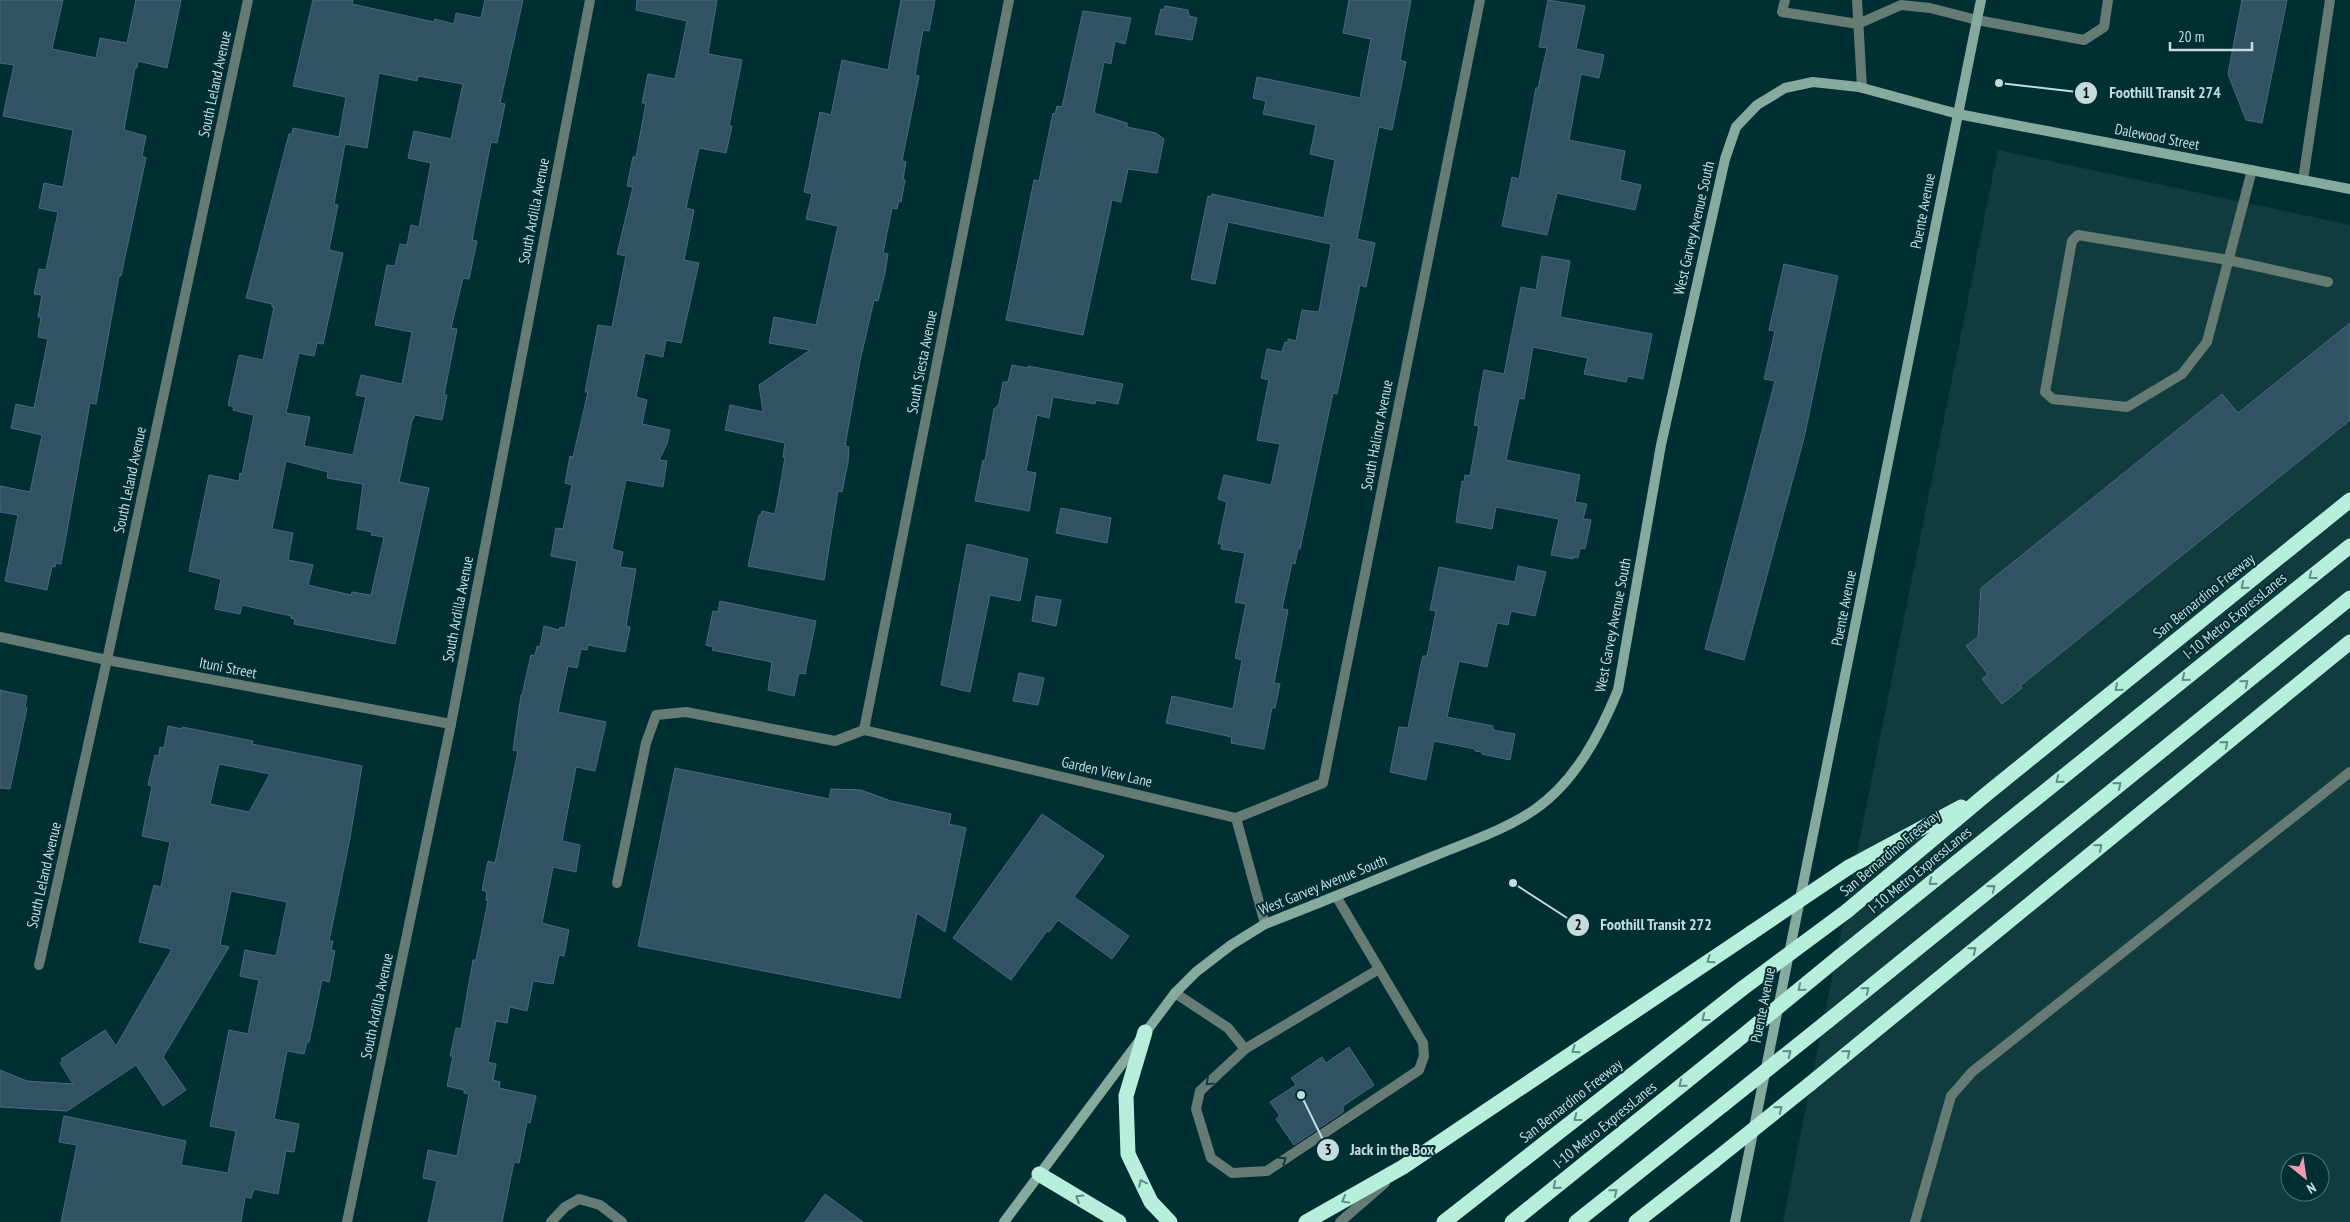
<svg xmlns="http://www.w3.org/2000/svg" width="2350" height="1222" font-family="'PT Sans Narrow',sans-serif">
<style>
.built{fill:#103b3f;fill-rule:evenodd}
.building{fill:#325163;stroke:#4a6a7d;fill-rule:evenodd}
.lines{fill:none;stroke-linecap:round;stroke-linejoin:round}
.lane{stroke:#657b73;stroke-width:10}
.street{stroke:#657b73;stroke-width:10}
.secondary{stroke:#86aa9d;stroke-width:10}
.highway{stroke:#b7efdc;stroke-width:15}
.highway-bridge{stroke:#b7efdc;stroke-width:15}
.oneway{stroke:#5c8f88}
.oneway2{stroke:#0f3a3d}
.labels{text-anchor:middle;stroke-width:4;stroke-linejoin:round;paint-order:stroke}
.street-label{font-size:15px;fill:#c5dcde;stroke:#002f33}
.leader{fill:none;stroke:#c5dcde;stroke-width:2}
.callout-dot{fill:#c5dcde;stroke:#002f33;stroke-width:2}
.mark-label{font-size:15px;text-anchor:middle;font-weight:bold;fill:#111}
.callout-label{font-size:16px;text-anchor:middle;font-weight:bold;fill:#c5dcde;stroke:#002f33;stroke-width:4;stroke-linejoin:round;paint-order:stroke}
</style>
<rect width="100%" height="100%" fill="#002f33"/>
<path class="built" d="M 1998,150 L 2350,225 L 2350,1222 L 1783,1222 ZM 2290,1162 L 2320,1162 L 2320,1192 L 2290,1192 Z"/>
<g class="building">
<path d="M 0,0 L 63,0 L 52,49 L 96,58 L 100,38 L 127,43 L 136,0 L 181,0 L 167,68 L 138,61 L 137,68 L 135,68 L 124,130 L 146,136 L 142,156 L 146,158 L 121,276 L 119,276 L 96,404 L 90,403 L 61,564 L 56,563 L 55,567 L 52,566 L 47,590 L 5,581 L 18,515 L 0,512 L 0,486 L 30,492 L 42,435 L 11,428 L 16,404 L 34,408 L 48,339 L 38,337 L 41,317 L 38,317 L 42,295 L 34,294 L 39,269 L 46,270 L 58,212 L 39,208 L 44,183 L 63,187 L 73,130 L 3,116 L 14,65 L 0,63 Z"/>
<path d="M 313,0 L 353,0 L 352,4 L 434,22 L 435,19 L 454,24 L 456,13 L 481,18 L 485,0 L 523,0 L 500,103 L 505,104 L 497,143 L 491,142 L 472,240 L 477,241 L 469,279 L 463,278 L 451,328 L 457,329 L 444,395 L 447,395 L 442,420 L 415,415 L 412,421 L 399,482 L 429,488 L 395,644 L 294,624 L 295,619 L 291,618 L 291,616 L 242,605 L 240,614 L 215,609 L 221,579 L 189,571 L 209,475 L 239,481 L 240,473 L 242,474 L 254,415 L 233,410 L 234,407 L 228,405 L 239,355 L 263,360 L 274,307 L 272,307 L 272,304 L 246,298 L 289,134 L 292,134 L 293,128 L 339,137 L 346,97 L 293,86 ZM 379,73 L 417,81 L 418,76 L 463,84 L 451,139 L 414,131 L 408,158 L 431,163 L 419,227 L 411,225 L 407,245 L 400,244 L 395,266 L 387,265 L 375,325 L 412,332 L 402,384 L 361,375 L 356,395 L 366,397 L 353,455 L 304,446 L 310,417 L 286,413 L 299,353 L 314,356 L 317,343 L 323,344 L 343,253 L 329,250 L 338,205 L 334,204 L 345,144 L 367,148 ZM 286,461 L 328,472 L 327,478 L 363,484 L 357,529 L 372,532 L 371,535 L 384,537 L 371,595 L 352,592 L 351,595 L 308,585 L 313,565 L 288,560 L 293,533 L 272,529 Z"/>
<path d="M 637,0 L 717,0 L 708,54 L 742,60 L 729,126 L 732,126 L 726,153 L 699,148 L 686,208 L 694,210 L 684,260 L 699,263 L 681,343 L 666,340 L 663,357 L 645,353 L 636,397 L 647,400 L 642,424 L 670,430 L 667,444 L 659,460 L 667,461 L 663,487 L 626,480 L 612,549 L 623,552 L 620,567 L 636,569 L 626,626 L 630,627 L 625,652 L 588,645 L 587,650 L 581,649 L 577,668 L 568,666 L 558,712 L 606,722 L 595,771 L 576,767 L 562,841 L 580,845 L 576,872 L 553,867 L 542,923 L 569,930 L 564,956 L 559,955 L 553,984 L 533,981 L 527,1011 L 510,1007 L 507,1023 L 496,1021 L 488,1062 L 496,1064 L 493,1080 L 500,1082 L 499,1088 L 536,1096 L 530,1123 L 527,1122 L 519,1163 L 514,1162 L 502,1222 L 428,1222 L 437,1181 L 423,1178 L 428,1150 L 457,1156 L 469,1094 L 464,1093 L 464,1090 L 447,1086 L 453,1056 L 450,1056 L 456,1028 L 461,1029 L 473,960 L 476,960 L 488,901 L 486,900 L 487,892 L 482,890 L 488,861 L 495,863 L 518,751 L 513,750 L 521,695 L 522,695 L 531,655 L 535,656 L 537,646 L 540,647 L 544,626 L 559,630 L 560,627 L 565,628 L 577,561 L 551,556 L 556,528 L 563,529 L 572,485 L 565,483 L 570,456 L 573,457 L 588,392 L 585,392 L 598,325 L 612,327 L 626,256 L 617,254 L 633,187 L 627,186 L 633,157 L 636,157 L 646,103 L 642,103 L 648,74 L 675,79 L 687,21 L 636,10 Z"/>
<path d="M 901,0 L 935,0 L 929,31 L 923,30 L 915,75 L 919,76 L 902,161 L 906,162 L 903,179 L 905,180 L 901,202 L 899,201 L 897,209 L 892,208 L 883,253 L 888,254 L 885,273 L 878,301 L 874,300 L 860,361 L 845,446 L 849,447 L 848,462 L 842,492 L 838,491 L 824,580 L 748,566 L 759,515 L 761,515 L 762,511 L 775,514 L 785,458 L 783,457 L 785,443 L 725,430 L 730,405 L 763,412 L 759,385 L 810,350 L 769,343 L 774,317 L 816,325 L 838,226 L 806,219 L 812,194 L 804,192 L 820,112 L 831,115 L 842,60 L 888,70 Z"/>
<path d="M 1349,0 L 1411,0 L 1400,60 L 1406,62 L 1392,130 L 1379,127 L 1357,239 L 1375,243 L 1366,287 L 1360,285 L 1337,394 L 1333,393 L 1300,549 L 1298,549 L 1295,564 L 1292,563 L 1282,609 L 1288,610 L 1274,683 L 1280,684 L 1275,708 L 1272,708 L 1264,749 L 1231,743 L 1232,737 L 1166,723 L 1172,696 L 1233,709 L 1242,660 L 1235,658 L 1246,604 L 1235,602 L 1245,553 L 1221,549 L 1222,544 L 1218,544 L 1227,502 L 1218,499 L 1224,475 L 1271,485 L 1280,444 L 1257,440 L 1269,380 L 1261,378 L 1267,349 L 1282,352 L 1285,342 L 1288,343 L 1288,339 L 1296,341 L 1302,310 L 1319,312 L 1331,244 L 1228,222 L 1215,284 L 1191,279 L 1208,196 L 1211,197 L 1212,194 L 1324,218 L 1335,160 L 1310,154 L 1316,125 L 1263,114 L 1266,101 L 1253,98 L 1257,77 L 1360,98 L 1371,39 L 1343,33 Z"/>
<path d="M 1548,0 L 1585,6 L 1576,49 L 1604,55 L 1599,78 L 1581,74 L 1569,140 L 1625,151 L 1620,180 L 1641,185 L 1635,210 L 1557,193 L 1547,235 L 1502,226 L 1512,177 L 1519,179 L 1536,88 L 1538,88 L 1547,48 L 1539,47 Z"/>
<path d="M 2242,0 L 2287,0 L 2262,123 L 2246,120 L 2228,74 Z"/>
<path d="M 1165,6 L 1188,10 L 1189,16 L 1197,18 L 1192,40 L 1155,34 L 1161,9 L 1164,10 Z"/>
<path d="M 1083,11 L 1131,18 L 1125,44 L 1115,41 L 1111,64 L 1104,62 L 1094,113 L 1127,123 L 1127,127 L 1156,133 L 1164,139 L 1157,173 L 1128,169 L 1121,202 L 1112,200 L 1083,335 L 1006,320 L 1034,180 L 1039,181 L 1053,113 L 1055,114 L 1057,106 L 1062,107 Z"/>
<path d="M 1542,256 L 1570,261 L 1560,317 L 1652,334 L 1643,379 L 1628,376 L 1626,382 L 1584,374 L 1588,358 L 1533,347 L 1524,399 L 1519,398 L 1506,460 L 1580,475 L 1575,502 L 1587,504 L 1583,519 L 1591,520 L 1585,549 L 1580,548 L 1578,558 L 1573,557 L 1573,559 L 1551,555 L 1559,519 L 1496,507 L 1492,529 L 1456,522 L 1462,481 L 1464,482 L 1465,475 L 1470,476 L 1479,426 L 1474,425 L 1484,370 L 1504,374 L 1521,287 L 1536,290 Z"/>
<path d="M 1784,264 L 1838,276 L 1804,438 L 1744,660 L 1705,649 L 1775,381 L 1764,379 L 1775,331 L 1769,330 Z"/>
<path d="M 2350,323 L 2350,420 L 2020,686 L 2022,688 L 2002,704 L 1982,679 L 1988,674 L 1966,646 L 1978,637 L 1981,588 L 2222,394 L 2238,413 Z"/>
<path d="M 1012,365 L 1028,368 L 1028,366 L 1123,384 L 1118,404 L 1096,400 L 1095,404 L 1053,397 L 1049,418 L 1037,415 L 1026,471 L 1036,473 L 1029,511 L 975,501 L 983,460 L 985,461 L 994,409 L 999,404 L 1003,382 L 1008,382 Z"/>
<path d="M 1061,508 L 1111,518 L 1107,543 L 1056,533 Z"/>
<path d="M 967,544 L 1028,559 L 1020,601 L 990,595 L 970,692 L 941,685 Z"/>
<path d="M 1518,566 L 1546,572 L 1535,616 L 1511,611 L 1508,625 L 1497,623 L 1487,667 L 1459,661 L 1447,717 L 1493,726 L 1493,730 L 1515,734 L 1510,760 L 1482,754 L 1482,752 L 1475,751 L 1475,749 L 1434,741 L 1426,780 L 1390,772 L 1399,727 L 1408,728 L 1421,664 L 1423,656 L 1427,656 L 1436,611 L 1430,610 L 1439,567 L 1515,582 Z"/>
<path d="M 1036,596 L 1061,600 L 1056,626 L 1032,621 Z"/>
<path d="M 720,601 L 816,621 L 805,674 L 799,673 L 794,696 L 768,690 L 772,662 L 712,650 L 713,647 L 706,645 L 713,611 L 718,612 Z"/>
<path d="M 1019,673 L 1044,678 L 1038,705 L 1013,701 Z"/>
<path d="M 0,690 L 27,696 L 25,707 L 27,708 L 10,789 L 0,788 Z"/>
<path d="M 168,726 L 182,729 L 182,727 L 253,741 L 252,744 L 362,766 L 350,838 L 329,941 L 333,941 L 331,950 L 335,951 L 329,982 L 322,980 L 309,1042 L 307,1042 L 304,1054 L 287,1051 L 274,1119 L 299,1124 L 294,1152 L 286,1151 L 278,1194 L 254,1189 L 251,1198 L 245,1197 L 241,1222 L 61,1222 L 77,1145 L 59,1142 L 64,1116 L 186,1141 L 181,1165 L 228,1173 L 236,1131 L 210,1126 L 229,1030 L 248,1034 L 259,980 L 240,976 L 245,950 L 276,956 L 287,902 L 231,891 L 220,945 L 229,947 L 163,1057 L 186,1090 L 163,1106 L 136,1065 L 67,1111 L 0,1107 L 0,1070 L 27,1081 L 73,1084 L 60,1063 L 63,1061 L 61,1059 L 105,1030 L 116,1046 L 172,949 L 139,942 L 154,885 L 161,887 L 170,842 L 142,836 L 152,786 L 148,785 L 155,755 L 159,756 L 160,747 L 164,748 ZM 219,764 L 270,774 L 249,812 L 210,804 Z"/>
<path d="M 675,768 L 829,799 L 831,789 L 861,790 L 891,801 L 951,814 L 949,824 L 966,828 L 945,932 L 917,913 L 900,998 L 638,946 Z"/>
<path d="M 1042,814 L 1104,856 L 1074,897 L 1129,936 L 1112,959 L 1058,920 L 1049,932 L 1047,931 L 1011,980 L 953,938 Z"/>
<path d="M 1349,1047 L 1374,1085 L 1343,1106 L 1343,1112 L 1294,1145 L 1276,1119 L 1280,1116 L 1270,1102 L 1296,1085 L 1291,1078 L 1322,1057 L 1326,1063 Z"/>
<path d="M 825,1194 L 863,1222 L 805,1222 Z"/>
</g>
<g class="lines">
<g class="lane">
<path d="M 1785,0 L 1782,12 L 1858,24 L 1901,5 L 1930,8 L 1977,20 L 2084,40 L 2104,27 L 2108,0"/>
<path d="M 1857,0 L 1862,88"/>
<path d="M 2252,170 L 2207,342 L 2182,374 L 2127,407 L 2053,399 L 2045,392 L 2072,241 L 2078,235 L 2228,260 L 2328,282"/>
<path d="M 2303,180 L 2330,0"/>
<path d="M 617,883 L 646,743 L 656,715 L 686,712 L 835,741 L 864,730"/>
<path d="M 1336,896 L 1423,1043 L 1424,1056 L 1419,1070 L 1267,1171 L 1232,1173 L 1211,1158 L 1196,1109 L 1200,1091 L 1245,1049 L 1379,969"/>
<path d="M 1175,993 L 1228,1028 L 1245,1049"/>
<path d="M 551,1222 L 565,1207 L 579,1199 L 600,1205 L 622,1222"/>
<path d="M 1340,1222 L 1385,1183"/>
<path d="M 1915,1222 L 1951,1096 L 1972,1072 L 2350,772"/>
</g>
<g class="street">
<path d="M 1009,0 L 864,730 L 1236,818 L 1265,924"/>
<path d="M 0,637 L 107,660 L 451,724"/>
<path d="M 1236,818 L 1323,783 L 1480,0"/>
<path d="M 39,965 L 107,660 L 248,0"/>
<path d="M 347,1222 L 451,724 L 590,0"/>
</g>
<g class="secondary">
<path d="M 1004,1222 L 1175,993 L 1196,972 L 1231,945 L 1265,924 C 1322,902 1378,879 1434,856 C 1468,842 1505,830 1534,810 C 1575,782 1600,734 1618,690 L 1661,445 L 1725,159 L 1736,127 L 1757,105 L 1785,88 L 1813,82 L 1859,87 L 1958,114 L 2350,189"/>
<path d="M 1735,1222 L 1981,0"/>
</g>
<g class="highway">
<path d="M 1849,867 L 1961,807"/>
<path d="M 1847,911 L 1989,792 L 2350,500"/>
<path d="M 1839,957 L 2350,546"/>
<path d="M 1828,1021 L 2350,598"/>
<path d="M 1145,1032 L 1126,1096 L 1128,1154 L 1151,1202 L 1170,1222"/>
<path d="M 1810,1084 L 2350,642"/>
<path d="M 1039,1174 L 1119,1222"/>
<path d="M 1306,1222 L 1403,1167 L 1751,933"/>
<path d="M 1444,1222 L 1743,988"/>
<path d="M 1512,1222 L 1734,1043"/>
<path d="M 1576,1222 L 1723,1105"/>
<path d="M 1636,1222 L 1714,1161"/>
</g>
<g class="highway-bridge">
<path d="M 1751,933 L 1849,867"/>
<path d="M 1743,988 L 1847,911"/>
<path d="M 1734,1043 L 1839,957"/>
<path d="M 1723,1105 L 1828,1021"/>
<path d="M 1714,1161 L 1810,1084"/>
</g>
</g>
<defs><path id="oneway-chevron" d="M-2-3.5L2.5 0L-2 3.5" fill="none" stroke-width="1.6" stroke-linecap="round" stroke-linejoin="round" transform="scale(1.25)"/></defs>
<g class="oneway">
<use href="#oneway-chevron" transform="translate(2312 576) rotate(142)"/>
<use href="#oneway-chevron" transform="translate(2244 586) rotate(141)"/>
<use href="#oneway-chevron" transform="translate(2185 678) rotate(141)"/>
<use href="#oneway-chevron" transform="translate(2245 683) rotate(-39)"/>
<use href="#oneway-chevron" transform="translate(2118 688) rotate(141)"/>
<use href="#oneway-chevron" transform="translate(2225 744) rotate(-39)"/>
<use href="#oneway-chevron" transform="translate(2059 780) rotate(141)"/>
<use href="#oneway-chevron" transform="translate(2118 785) rotate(-39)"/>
<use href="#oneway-chevron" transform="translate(2099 847) rotate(-39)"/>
<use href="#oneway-chevron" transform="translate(1932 882) rotate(141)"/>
<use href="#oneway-chevron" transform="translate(1992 888) rotate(-39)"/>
<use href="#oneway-chevron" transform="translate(1973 950) rotate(-39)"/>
<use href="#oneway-chevron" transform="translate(1710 960) rotate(146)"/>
<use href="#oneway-chevron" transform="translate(1801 988) rotate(141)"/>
<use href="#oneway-chevron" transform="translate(1866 990) rotate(-39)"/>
<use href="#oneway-chevron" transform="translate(1705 1018) rotate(142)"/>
<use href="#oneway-chevron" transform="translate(1575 1050) rotate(146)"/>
<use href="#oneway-chevron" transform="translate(1788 1053) rotate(-39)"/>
<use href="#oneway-chevron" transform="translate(1847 1053) rotate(-39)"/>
<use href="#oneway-chevron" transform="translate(1682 1084) rotate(141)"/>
<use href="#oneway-chevron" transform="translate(1779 1109) rotate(-39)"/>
<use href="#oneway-chevron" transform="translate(1577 1118) rotate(142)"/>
<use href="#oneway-chevron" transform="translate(1142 1183) rotate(-116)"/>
<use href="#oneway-chevron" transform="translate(1556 1186) rotate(141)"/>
<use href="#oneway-chevron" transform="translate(1614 1192) rotate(-39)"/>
<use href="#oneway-chevron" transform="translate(1079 1198) rotate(-148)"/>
<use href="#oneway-chevron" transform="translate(1345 1200) rotate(151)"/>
</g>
<g class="oneway2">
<use href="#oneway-chevron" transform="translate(1209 1082) rotate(137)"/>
<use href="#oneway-chevron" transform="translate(1283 1160) rotate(-34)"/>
</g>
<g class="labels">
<g class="street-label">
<text transform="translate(215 84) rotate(-78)" y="5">South Leland Avenue</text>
<text transform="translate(2157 137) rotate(11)" y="5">Dalewood Street</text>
<text transform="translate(534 211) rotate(-79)" y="5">South Ardilla Avenue</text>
<text transform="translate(1923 211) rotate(-79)" y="5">Puente Avenue</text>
<text transform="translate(1694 228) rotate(-77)" y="5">West Garvey Avenue South</text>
<text transform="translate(922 362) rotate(-79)" y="5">South Siesta Avenue</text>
<text transform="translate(1377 435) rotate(-79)" y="5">South Halinor Avenue</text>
<text transform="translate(130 480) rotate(-78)" y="5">South Leland Avenue</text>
<text transform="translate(2204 596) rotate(-39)" y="5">San Bernardino Freeway</text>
<text transform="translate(1844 608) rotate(-79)" y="5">Puente Avenue</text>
<text transform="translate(458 609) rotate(-79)" y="5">South Ardilla Avenue</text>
<text transform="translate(2235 616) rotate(-39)" y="5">I-10 Metro ExpressLanes</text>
<text transform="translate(1613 625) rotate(-79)" y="5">West Garvey Avenue South</text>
<text transform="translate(228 668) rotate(11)" y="5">Ituni Street</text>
<text transform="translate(1107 772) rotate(13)" y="5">Garden View Lane</text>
<text transform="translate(1890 853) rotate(-40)" y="5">San Bernardino Freeway</text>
<text transform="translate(1920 870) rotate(-39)" y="5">I-10 Metro ExpressLanes</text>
<text transform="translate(44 875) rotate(-77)" y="5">South Leland Avenue</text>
<text transform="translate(1323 885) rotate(-22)" y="5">West Garvey Avenue South</text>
<text transform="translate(1763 1005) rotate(-79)" y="5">Puente Avenue</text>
<text transform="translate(377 1006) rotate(-78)" y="5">South Ardilla Avenue</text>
<text transform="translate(1571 1101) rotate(-38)" y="5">San Bernardino Freeway</text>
<text transform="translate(1605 1125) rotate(-39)" y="5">I-10 Metro ExpressLanes</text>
</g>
</g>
<path class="leader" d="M1999 83L2086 93M1513 883L1578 925M1301 1095L1328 1150"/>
<g class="callout-dot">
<circle cx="1999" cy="83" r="5"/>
<circle cx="1513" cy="883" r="5"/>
<circle cx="1301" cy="1095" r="5"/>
<circle cx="2086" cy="93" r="12"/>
<circle cx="1578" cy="925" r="12"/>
<circle cx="1328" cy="1150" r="12"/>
</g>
<g class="mark-label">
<text x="2086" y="98">1</text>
<text x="1578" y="930">2</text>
<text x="1328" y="1155">3</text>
</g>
<g class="callout-label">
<text x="2165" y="98">Foothill Transit 274</text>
<text x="1656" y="930">Foothill Transit 272</text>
<text x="1392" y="1155">Jack in the Box</text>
</g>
<g transform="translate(2305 1177) rotate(150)"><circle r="24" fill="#002f33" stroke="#4f7477"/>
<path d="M0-4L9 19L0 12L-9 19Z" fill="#f29ab0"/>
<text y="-8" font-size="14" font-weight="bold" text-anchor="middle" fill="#c5dcde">N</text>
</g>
<path d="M2170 42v8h82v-8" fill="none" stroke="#c5dcde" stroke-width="2.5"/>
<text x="2178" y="42" font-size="15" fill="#c5dcde" stroke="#002f33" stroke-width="4" paint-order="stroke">20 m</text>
</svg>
